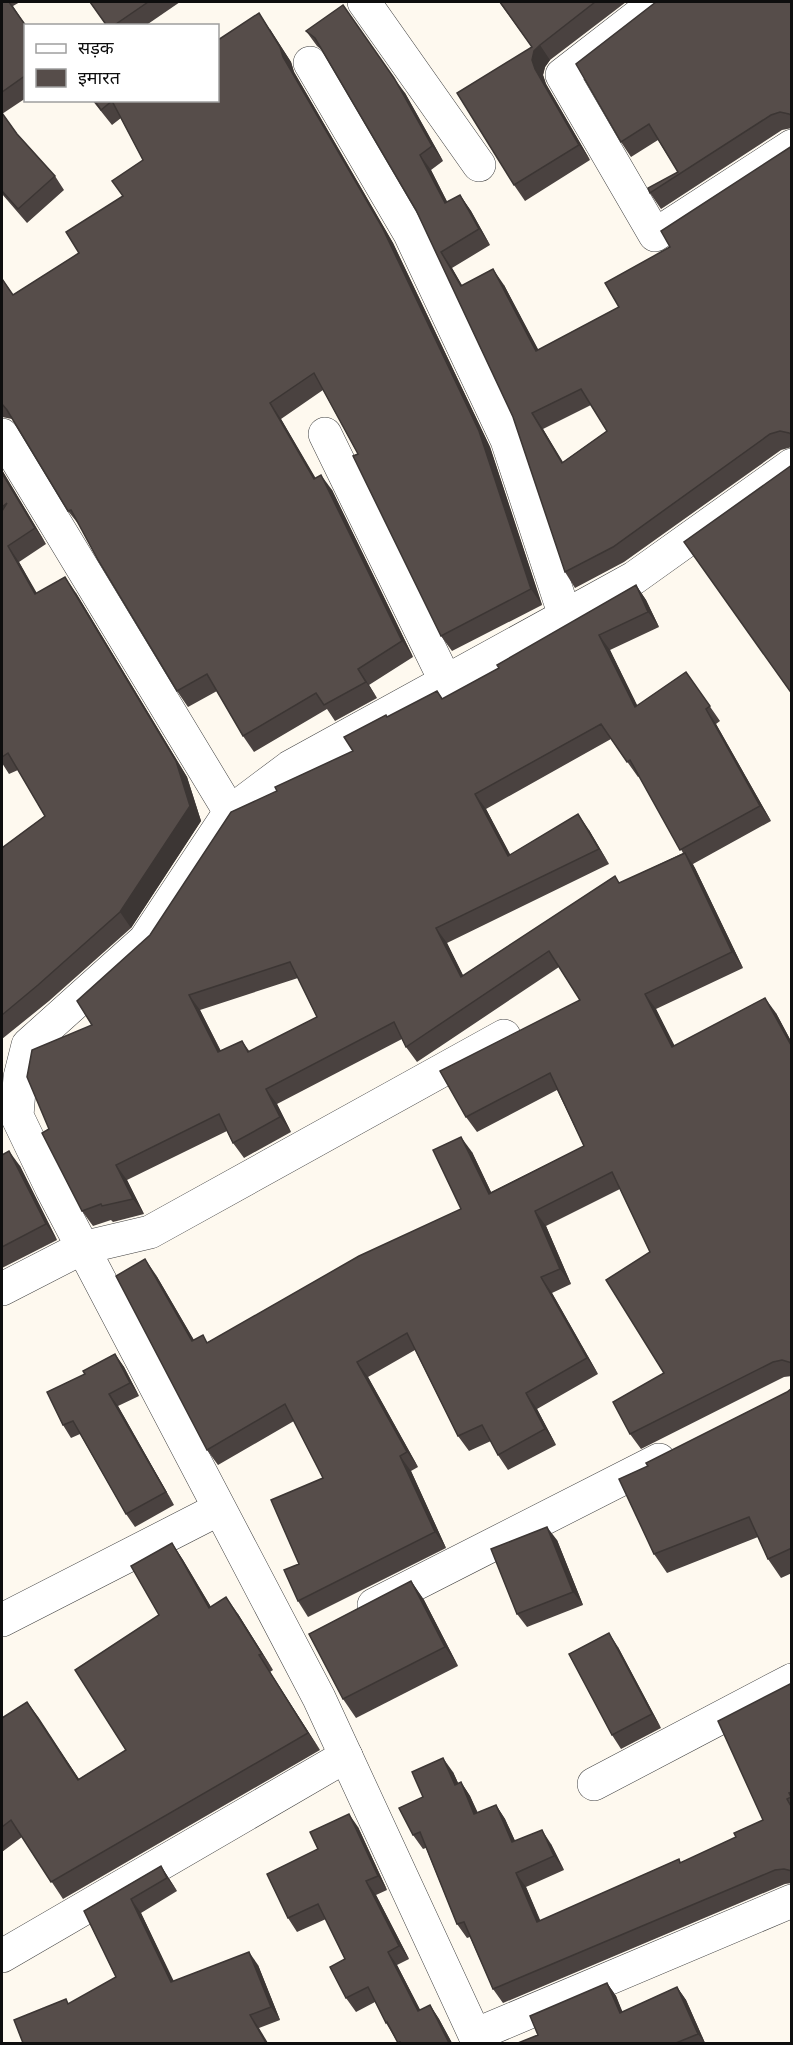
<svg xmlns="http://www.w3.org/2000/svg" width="793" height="2045" font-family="'IBM Plex Serif','Noto Sans Devanagari',serif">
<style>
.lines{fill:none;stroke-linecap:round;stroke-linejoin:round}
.minor-casing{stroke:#414141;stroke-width:34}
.minor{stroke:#fff;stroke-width:33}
.wall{fill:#4a4240;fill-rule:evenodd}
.shaded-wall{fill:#3c3634}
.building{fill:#564d4a;stroke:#3c3634;stroke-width:1.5;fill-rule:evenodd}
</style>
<rect width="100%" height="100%" fill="#fef9ef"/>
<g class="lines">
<defs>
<g id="minor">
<path d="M 364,2 L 479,165"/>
<path d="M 656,2 L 562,75 L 655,235 L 792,146"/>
<path d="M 310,63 L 410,234 L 507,440 L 565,616"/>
<path d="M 325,434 L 446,682"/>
<path d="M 2,435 L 230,812"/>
<path d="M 2,1289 L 82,1248 L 150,1232 L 504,1036"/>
<path d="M 374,1605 L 659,1460"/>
<path d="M 2,1620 L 219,1509"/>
<path d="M 594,1784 L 792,1680"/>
<path d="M 2,1956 L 346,1756"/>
<path d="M 475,2035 L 792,1901"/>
<path d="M 479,2044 L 319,1698 L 52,1189 L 17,1116 L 20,1077 L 28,1045 L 145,940 L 230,812 L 290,767 L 634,578 L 792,465"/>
</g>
</defs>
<use href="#minor" class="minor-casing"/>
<use href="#minor" class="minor"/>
</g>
<g class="wall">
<path d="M 2,2 L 20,2 L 13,6 L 26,26 L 26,98 L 2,114 L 17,134 L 55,176 L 64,190 L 27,223 L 2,194 Z"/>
<path d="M 90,2 L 180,2 L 145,26 L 107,26 Z"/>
<path d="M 499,2 L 626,2 L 550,60 L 545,67 L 543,75 L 546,84 L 590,160 L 525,201 L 514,185 L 532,47 Z"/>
<path d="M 792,2 L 792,128 L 782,130 L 661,209 L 650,193 L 678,172 L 658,140 L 631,157 L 621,142 Z"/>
<path d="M 270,29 L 291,62 L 294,72 L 393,243 L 490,447 L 542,605 L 452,651 L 441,636 L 358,454 L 323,390 L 281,419 L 315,478 L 332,490 L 413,657 L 369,685 L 377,698 L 335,721 L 327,709 L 254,752 L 243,736 L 217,691 L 188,707 L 177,691 L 80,526 L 68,511 L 14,422 L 12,419 L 2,417 L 2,278 L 13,295 L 79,253 L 123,196 L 143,160 L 121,118 L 112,125 L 92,100 L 218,100 Z"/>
<path d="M 306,31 L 405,93 L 443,161 L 431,170 L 447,202 L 460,195 L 471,211 L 490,245 L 452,268 L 462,285 L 504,285 L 538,350 L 619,307 L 670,247 L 791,146 L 792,447 L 781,450 L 624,562 L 575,588 L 565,572 L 513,417 L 416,210 L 323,51 L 317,46 ZM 591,405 L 607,431 L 563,462 L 543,429 Z"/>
<path d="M 2,470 L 46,544 L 19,562 L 36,593 L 76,593 L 187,777 L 201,821 L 131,928 L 49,1001 L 2,1039 L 2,848 L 45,816 L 18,770 L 9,774 L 2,763 Z"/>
<path d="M 636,585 L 646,600 L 659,627 L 610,650 L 637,706 L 686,672 L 720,721 L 716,724 L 771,821 L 693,864 L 743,968 L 656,1009 L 674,1046 L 776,1013 L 792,1043 L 792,1376 L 784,1377 L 641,1449 L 630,1434 L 664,1373 L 650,1252 L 620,1189 L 546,1226 L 571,1284 L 552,1293 L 598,1374 L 537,1409 L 556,1445 L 508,1470 L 498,1455 L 491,1441 L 469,1451 L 458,1436 L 415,1350 L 368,1377 L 418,1467 L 411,1471 L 446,1548 L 308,1617 L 298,1601 L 299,1564 L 323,1478 L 294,1421 L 218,1465 L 207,1450 L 156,1275 L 194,1340 L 208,1342 L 461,1209 L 472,1152 L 491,1192 L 584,1146 L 557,1090 L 477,1132 L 466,1117 L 580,1000 L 559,967 L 417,1062 L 406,1047 L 402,1039 L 277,1104 L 291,1132 L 244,1158 L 233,1143 L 227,1131 L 127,1180 L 144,1214 L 113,1222 L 111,1220 L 93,1226 L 82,1211 L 49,1129 L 92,1025 L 150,935 L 277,791 L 353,751 L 388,717 L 437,691 L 443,699 L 499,668 ZM 611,739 L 638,777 L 640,776 L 683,853 L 620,883 L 463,976 L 447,943 L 609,864 L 589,830 L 510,855 L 486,809 ZM 298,978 L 317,1017 L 250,1052 L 242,1041 L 221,1051 L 200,1010 Z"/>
<path d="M 2,1155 L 20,1166 L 57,1240 L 2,1268 Z"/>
<path d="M 115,1354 L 124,1367 L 139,1396 L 118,1406 L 174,1505 L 135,1527 L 126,1514 L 80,1434 L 71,1438 L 63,1425 L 85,1374 Z"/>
<path d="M 792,1388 L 792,1573 L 781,1578 L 768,1559 L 758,1537 L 667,1573 L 654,1554 L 648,1466 L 787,1392 Z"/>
<path d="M 557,1540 L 583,1605 L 527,1627 L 517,1614 Z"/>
<path d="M 172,1543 L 183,1560 L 211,1607 L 238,1614 L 273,1670 L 270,1672 L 320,1750 L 63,1899 L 22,1837 L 2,1852 L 2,1718 L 27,1702 L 79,1779 L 126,1750 L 159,1615 Z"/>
<path d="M 411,1581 L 424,1600 L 458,1666 L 356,1718 L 343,1699 Z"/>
<path d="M 618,1647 L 661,1728 L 621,1749 L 612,1735 Z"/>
<path d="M 792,1683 L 792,1883 L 785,1884 L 503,2003 L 493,1989 L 470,1937 L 467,1938 L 457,1924 L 426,1848 L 423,1849 L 413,1835 L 423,1797 L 453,1772 L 458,1783 L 461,1782 L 470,1796 L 478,1813 L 496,1805 L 505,1819 L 515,1841 L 551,1844 L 564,1870 L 526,1887 L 540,1921 L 679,1859 L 681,1863 L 736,1837 L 763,1820 Z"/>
<path d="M 358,1827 L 387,1890 L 376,1895 L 409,1959 L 397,1965 L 420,2010 L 430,2005 L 439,2019 L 452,2043 L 398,2043 L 386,2023 L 375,2002 L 356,2012 L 346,1998 L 345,1959 L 326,1919 L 297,1932 L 288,1918 L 318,1849 Z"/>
<path d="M 161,1866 L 177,1891 L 141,1913 L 173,1981 L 258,1965 L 280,2020 L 259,2028 L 69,2004 L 116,1977 L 84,1911 Z"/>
<path d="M 607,1983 L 616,1996 L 622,2012 L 677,1987 L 686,2000 L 705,2043 L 518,2043 L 538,2035 Z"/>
</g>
<g class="shaded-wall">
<path d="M 259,13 L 291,62 L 294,72 L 393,243 L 490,447 L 542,605 L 531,589 L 283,57 Z"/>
<path d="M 540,45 L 550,60 L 545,67 L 543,75 L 546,84 L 590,160 L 579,145 L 535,69 L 532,60 L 534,51 Z"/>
<path d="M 394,78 L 405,93 L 443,161 L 432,146 Z"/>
<path d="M 420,155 L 431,170 L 456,219 L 445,203 Z"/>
<path d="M 460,195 L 471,211 L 490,245 L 479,229 Z"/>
<path d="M 441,252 L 452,268 L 471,302 L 461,286 Z"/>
<path d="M 493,269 L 504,285 L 547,366 L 536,351 Z"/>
<path d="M 270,403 L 281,419 L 325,494 L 314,479 Z"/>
<path d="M 532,413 L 543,429 L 572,479 L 562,463 Z"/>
<path d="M 2,470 L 46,544 L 35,528 L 2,473 Z"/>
<path d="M 321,475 L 332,490 L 413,657 L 402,641 Z"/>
<path d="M 8,546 L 19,562 L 46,609 L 35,594 Z"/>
<path d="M 65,577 L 76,593 L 187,777 L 201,821 L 131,928 L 120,912 Z"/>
<path d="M 636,585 L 646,600 L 659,627 L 648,612 Z"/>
<path d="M 599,635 L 610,650 L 646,723 L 635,707 Z"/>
<path d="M 358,669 L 369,685 L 377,698 L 366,682 Z"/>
<path d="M 706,709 L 716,724 L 771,821 L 760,806 Z"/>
<path d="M 475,794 L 486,809 L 519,871 L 508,856 Z"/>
<path d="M 578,814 L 589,830 L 609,864 L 599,849 Z"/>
<path d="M 685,853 L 695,868 L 743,968 L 732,952 Z"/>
<path d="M 436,928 L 447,943 L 472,993 L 461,977 Z"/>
<path d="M 645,994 L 656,1009 L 683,1062 L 672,1047 Z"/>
<path d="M 189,995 L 200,1010 L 229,1068 L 218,1052 Z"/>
<path d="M 765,998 L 776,1013 L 792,1043 L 792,1047 Z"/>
<path d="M 266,1089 L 277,1104 L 291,1132 L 280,1117 Z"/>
<path d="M 461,1137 L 472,1152 L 499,1209 L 489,1194 Z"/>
<path d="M 9,1151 L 20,1166 L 57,1240 L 46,1224 Z"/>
<path d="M 116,1165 L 127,1180 L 144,1214 L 133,1199 Z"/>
<path d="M 535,1211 L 546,1226 L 571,1284 L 560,1269 Z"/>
<path d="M 145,1259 L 156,1275 L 203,1356 L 192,1341 Z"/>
<path d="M 541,1277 L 552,1293 L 598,1374 L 587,1358 Z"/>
<path d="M 115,1354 L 124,1367 L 139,1396 L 130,1383 Z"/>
<path d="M 357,1362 L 368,1377 L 418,1467 L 407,1452 Z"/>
<path d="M 526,1393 L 537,1409 L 556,1445 L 545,1429 Z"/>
<path d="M 109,1394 L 118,1406 L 174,1505 L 166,1492 Z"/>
<path d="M 400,1456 L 411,1471 L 446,1548 L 435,1532 Z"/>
<path d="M 547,1527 L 557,1540 L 583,1605 L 573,1592 Z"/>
<path d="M 172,1543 L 183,1560 L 221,1624 L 209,1608 Z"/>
<path d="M 411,1581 L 424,1600 L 458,1666 L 445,1647 Z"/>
<path d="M 226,1597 L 238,1614 L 273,1670 L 262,1654 Z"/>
<path d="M 609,1633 L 618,1647 L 661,1728 L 652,1714 Z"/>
<path d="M 259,1655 L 270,1672 L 320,1750 L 308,1733 Z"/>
<path d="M 27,1702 L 39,1718 L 90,1796 L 78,1780 Z"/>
<path d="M 443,1758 L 453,1772 L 465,1798 L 455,1785 Z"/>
<path d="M 461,1782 L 470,1796 L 484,1828 L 474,1814 Z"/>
<path d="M 496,1805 L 505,1819 L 522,1856 L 512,1842 Z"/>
<path d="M 349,1814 L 358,1827 L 387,1890 L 378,1876 Z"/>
<path d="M 542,1830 L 551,1844 L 564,1870 L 554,1856 Z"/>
<path d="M 161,1866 L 170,1880 L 177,1891 L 167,1878 Z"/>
<path d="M 516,1873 L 526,1887 L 547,1936 L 537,1922 Z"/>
<path d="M 366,1881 L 376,1895 L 409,1959 L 399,1946 Z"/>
<path d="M 131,1899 L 141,1913 L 181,1996 L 171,1982 Z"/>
<path d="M 249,1952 L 258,1965 L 280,2020 L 271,2007 Z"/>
<path d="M 388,1952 L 397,1965 L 428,2025 L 418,2011 Z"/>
<path d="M 607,1983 L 616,1996 L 628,2025 L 620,2013 Z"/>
<path d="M 677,1987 L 686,2000 L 705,2043 L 698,2034 Z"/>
<path d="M 430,2005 L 439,2019 L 452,2043 L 449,2043 Z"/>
<path d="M 250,2015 L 259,2028 L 268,2043 L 266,2043 Z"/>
</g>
<g class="building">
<path d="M 2,2 L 9,2 L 26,26 L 26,75 L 2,92 Z"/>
<path d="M 90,2 L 148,2 L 113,26 L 107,26 Z"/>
<path d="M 500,2 L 595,2 L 540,45 L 534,51 L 532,60 L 535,69 L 579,145 L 514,185 L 457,93 L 532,47 Z"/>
<path d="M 656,2 L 792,2 L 792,116 L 789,114 L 780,112 L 771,115 L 650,193 L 648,188 L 678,172 L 649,124 L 621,142 L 576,64 Z"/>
<path d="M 343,5 L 394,78 L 432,146 L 420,155 L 445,203 L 460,195 L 479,229 L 441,252 L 461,286 L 493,269 L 536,351 L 619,307 L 605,283 L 670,247 L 661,231 L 792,146 L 792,435 L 789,433 L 780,431 L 770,434 L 613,547 L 565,572 L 513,417 L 416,210 L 315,38 L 306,31 ZM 581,389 L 607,431 L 562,463 L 532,413 Z"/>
<path d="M 259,13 L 280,47 L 283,57 L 382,227 L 479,431 L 531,589 L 441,636 L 353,456 L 358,454 L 314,373 L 270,403 L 314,479 L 321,475 L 402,641 L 358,669 L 366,682 L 324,705 L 316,693 L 243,736 L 207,674 L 177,691 L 98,560 L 71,510 L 68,511 L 7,410 L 2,404 L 2,279 L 13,295 L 79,253 L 66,232 L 123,196 L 112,181 L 143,160 L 112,101 L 101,110 L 94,100 L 218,100 L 218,40 Z"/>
<path d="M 2,113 L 17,134 L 55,176 L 18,209 L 2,191 Z"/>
<path d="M 792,465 L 792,694 L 684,542 Z"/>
<path d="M 2,473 L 35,528 L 8,546 L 35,594 L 65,577 L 176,761 L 190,806 L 120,912 L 38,985 L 2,1015 L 2,848 L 45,816 L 8,753 L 2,757 L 2,511 L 7,503 L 2,507 Z"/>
<path d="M 636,585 L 648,612 L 599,635 L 635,707 L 686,672 L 710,706 L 706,709 L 760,806 L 680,850 L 630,760 L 627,762 L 601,724 L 475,794 L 508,856 L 578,814 L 599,849 L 436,928 L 461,977 L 615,876 L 619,883 L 685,853 L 732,952 L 645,994 L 672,1047 L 765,998 L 792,1047 L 792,1363 L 782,1360 L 773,1362 L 630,1434 L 613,1402 L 664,1373 L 606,1280 L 650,1252 L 612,1172 L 535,1211 L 560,1269 L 541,1277 L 587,1358 L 526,1393 L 545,1429 L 498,1455 L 482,1425 L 458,1436 L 407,1333 L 357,1362 L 407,1452 L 400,1456 L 435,1532 L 298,1601 L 284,1570 L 299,1564 L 271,1500 L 323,1478 L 285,1404 L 207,1450 L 116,1276 L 145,1259 L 192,1341 L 203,1335 L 207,1343 L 359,1256 L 461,1209 L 433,1150 L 461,1137 L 489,1194 L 584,1146 L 550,1073 L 466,1117 L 440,1071 L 580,1000 L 549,951 L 406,1047 L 394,1022 L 266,1089 L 280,1117 L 233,1143 L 219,1114 L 116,1165 L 133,1199 L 102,1206 L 101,1204 L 82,1211 L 42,1133 L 49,1129 L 27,1077 L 32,1050 L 92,1025 L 77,1001 L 150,935 L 231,812 L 277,791 L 275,787 L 353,751 L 344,737 L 386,715 L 387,717 L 437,691 L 442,699 L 499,668 L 497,665 ZM 290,962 L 317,1017 L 248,1052 L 242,1041 L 218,1052 L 189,995 Z"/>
<path d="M 9,1151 L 46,1224 L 2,1247 L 2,1155 Z"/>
<path d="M 115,1354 L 130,1383 L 109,1394 L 166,1492 L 126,1514 L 73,1421 L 63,1425 L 47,1392 L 85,1374 L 83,1371 Z"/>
<path d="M 792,1388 L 792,1548 L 768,1559 L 749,1517 L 654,1554 L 619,1479 L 648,1466 L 646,1463 L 787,1392 Z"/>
<path d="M 547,1527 L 573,1592 L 517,1614 L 491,1549 Z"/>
<path d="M 172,1543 L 209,1608 L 226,1597 L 262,1654 L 259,1655 L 308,1733 L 51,1882 L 11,1820 L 2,1827 L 2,1718 L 27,1702 L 78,1780 L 126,1750 L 75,1670 L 159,1615 L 131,1566 Z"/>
<path d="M 411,1581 L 445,1647 L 343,1699 L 309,1634 Z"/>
<path d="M 609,1633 L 652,1714 L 612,1735 L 569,1654 Z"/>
<path d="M 792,1683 L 792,1792 L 789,1793 L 791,1797 L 787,1799 L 792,1808 L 792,1871 L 784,1869 L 775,1870 L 493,1989 L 464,1922 L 457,1924 L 420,1832 L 413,1835 L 399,1808 L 423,1797 L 412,1772 L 443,1758 L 455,1785 L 461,1782 L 474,1814 L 496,1805 L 512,1842 L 542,1830 L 554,1856 L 516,1873 L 537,1922 L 679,1859 L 680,1863 L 736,1837 L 734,1833 L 763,1820 L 718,1721 Z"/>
<path d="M 349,1814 L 378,1876 L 366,1881 L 399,1946 L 388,1952 L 418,2011 L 430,2005 L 449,2043 L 401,2043 L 400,2042 L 398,2043 L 387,2022 L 386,2023 L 368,1987 L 346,1998 L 330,1967 L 345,1959 L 318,1904 L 288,1918 L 267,1874 L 318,1849 L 310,1832 Z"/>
<path d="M 161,1866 L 167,1878 L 131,1899 L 171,1982 L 249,1952 L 271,2007 L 250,2015 L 266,2043 L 23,2043 L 14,2020 L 66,1999 L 68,2004 L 116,1977 L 84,1911 Z"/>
<path d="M 607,1983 L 620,2013 L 677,1987 L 698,2034 L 676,2043 L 518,2043 L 538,2035 L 530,2016 Z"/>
</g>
<rect width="793" height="2045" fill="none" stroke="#0e0e0e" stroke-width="6"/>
<rect x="24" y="24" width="195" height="78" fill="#ffffff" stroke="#9f9f9f" stroke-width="1.5"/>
<rect x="36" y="44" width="30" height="9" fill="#ffffff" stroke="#9f9f9f" stroke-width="1.5"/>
<text x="78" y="54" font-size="18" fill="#0e0e0e">सड़क</text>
<rect x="36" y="69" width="30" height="18" fill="#564d4a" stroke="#9f9f9f" stroke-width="1.5"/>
<text x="78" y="84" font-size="18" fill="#0e0e0e">इमारत</text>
</svg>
